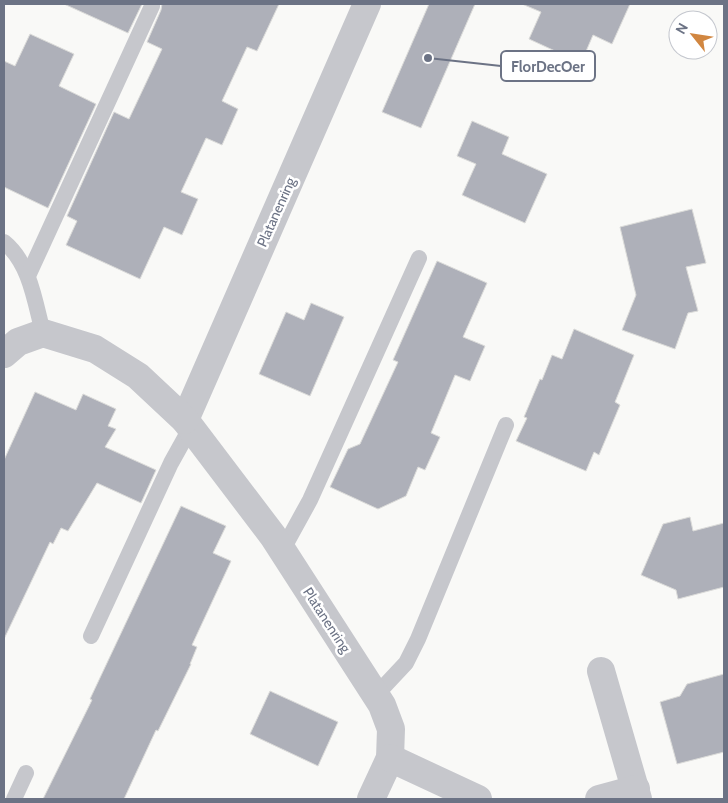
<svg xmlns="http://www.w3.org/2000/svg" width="728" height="803" font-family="Cabin,sans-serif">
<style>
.building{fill:#aeb0b9;stroke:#dbdbd9}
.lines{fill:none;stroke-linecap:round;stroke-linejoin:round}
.lane{stroke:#c6c7cc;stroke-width:16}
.street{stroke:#c6c7cc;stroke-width:28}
.labels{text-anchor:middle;stroke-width:5;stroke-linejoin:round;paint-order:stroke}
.street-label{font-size:14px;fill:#6c7385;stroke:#fff}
.leader{fill:none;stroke:#6c7385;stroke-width:2}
.callout-dot{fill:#6c7385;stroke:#fff;stroke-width:2}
.callout{fill:#fff;stroke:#6c7385;stroke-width:2}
.callout-label{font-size:15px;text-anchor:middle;font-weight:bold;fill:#6c7385}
</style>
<rect width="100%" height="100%" fill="#f9f9f7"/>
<g class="building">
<path d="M 64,4 L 142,4 L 128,33 Z"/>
<path d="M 162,4 L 279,4 L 257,51 L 247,47 L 222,101 L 238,109 L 222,145 L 206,138 L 181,192 L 198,199 L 182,235 L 164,227 L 140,279 L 66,245 L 77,221 L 67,216 L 114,112 L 129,119 L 162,49 L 147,42 L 161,10 Z"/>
<path d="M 429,4 L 475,4 L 421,128 L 382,112 Z"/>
<path d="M 522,4 L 630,4 L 612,44 L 593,35 L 581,63 L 529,39 L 541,12 Z"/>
<path d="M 30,34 L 74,54 L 59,86 L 96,104 L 48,208 L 4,187 L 4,61 L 15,66 Z"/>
<path d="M 472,121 L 509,137 L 502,154 L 547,174 L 525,223 L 462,195 L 476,164 L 457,156 Z"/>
<path d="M 692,209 L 706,263 L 686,267 L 698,311 L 688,313 L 675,349 L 622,330 L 636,295 L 620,227 Z"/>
<path d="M 437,261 L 487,283 L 463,337 L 485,346 L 470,381 L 455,375 L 431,433 L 440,437 L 425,470 L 418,467 L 406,496 L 378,509 L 330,487 L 348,449 L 360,444 L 398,362 L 393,360 Z"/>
<path d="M 311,303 L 344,317 L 310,396 L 259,374 L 286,312 L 304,320 Z"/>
<path d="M 574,329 L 634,355 L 615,402 L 620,405 L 599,455 L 594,452 L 586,471 L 516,441 L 527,418 L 524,417 L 540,379 L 542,380 L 552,355 L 562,359 Z"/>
<path d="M 35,392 L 76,410 L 83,394 L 116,409 L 108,426 L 116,429 L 105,447 L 156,470 L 141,503 L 97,483 L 68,531 L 61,528 L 53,544 L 50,542 L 4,639 L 4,460 Z"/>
<path d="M 181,506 L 226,526 L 213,553 L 231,561 L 192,645 L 197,647 L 190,664 L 191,664 L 158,731 L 156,730 L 124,799 L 43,799 L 92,700 L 90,699 Z"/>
<path d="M 690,517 L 693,531 L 724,523 L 724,587 L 678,599 L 676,590 L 641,575 L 663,524 Z"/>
<path d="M 724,674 L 724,752 L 677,764 L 660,702 L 680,696 L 687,684 Z"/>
<path d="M 270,691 L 338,722 L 318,766 L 250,734 Z"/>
</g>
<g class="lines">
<g class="lane">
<path d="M 4,242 C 30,263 35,302 43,333"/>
<path d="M 28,276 L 152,6"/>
<path d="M 282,551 L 310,500 L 419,258"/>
<path d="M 91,636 L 171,463 L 191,427"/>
<path d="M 376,695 L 406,663 L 418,639 L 506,425"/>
<path d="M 14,799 L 26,773"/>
</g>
<g class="street">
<path d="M 367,4 L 185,420 L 273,536 L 382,705 L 391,729 L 390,758 L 371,799"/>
<path d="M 4,354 L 18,342 L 43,333 L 95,349 L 138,376 L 185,420"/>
<path d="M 601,671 L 638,799"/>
<path d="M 390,758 L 478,799"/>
<path d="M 599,799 L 636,789"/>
</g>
</g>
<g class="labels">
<g class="street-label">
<text transform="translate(276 212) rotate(-66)" y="5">Platanenring</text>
<text transform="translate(327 620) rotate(57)" y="5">Platanenring</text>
</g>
</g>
<path class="leader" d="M428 58L501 66"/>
<circle class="callout-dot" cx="428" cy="58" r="5"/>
<rect class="callout" x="501" y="51" width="94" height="30" rx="5"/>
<g class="callout-label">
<text x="548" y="72">FlorDecOer</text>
</g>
<rect width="728" height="803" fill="none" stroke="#6c7385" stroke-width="10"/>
<g transform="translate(693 35) rotate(300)"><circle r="24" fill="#ffffff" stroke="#c4c7ce"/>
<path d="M0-4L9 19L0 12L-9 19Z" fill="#d18640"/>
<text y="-8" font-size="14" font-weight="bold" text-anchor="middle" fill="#6c7385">N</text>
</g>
</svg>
